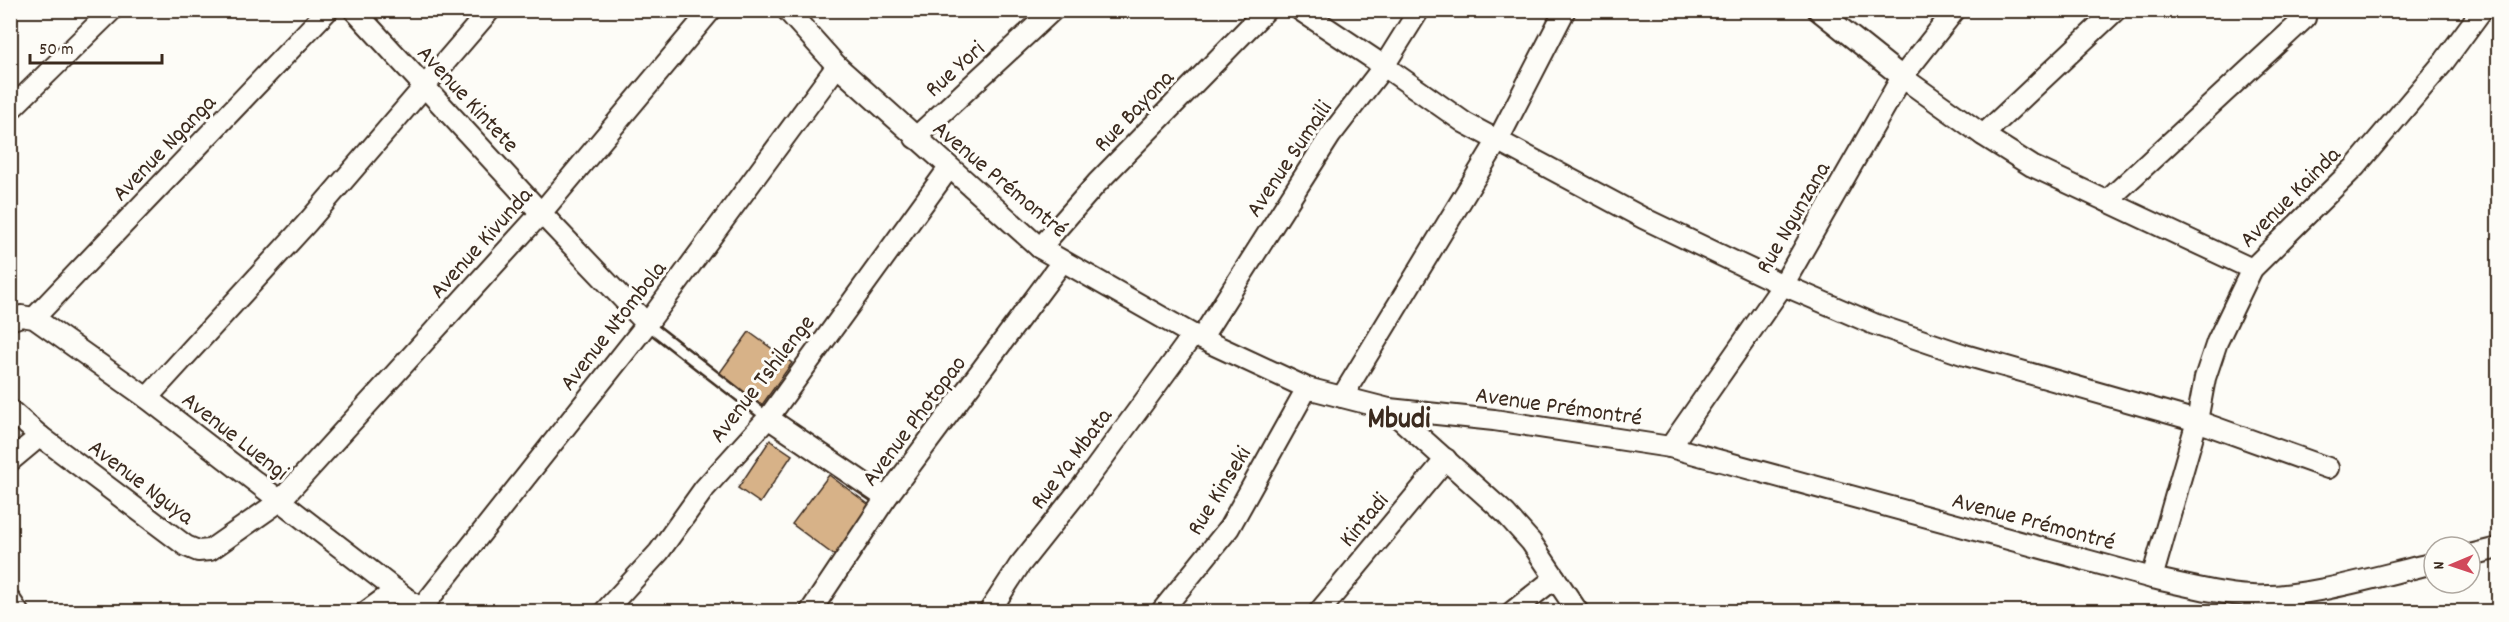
<svg xmlns="http://www.w3.org/2000/svg" width="2509" height="622" font-family="Dekko,sans-serif">
<style>
.building{fill:#d7b288;stroke:#3b2a1e;stroke-width:1.5}
.lines{fill:none;stroke-linecap:round;stroke-linejoin:round}
.lane-casing{stroke:#3b2a1e;stroke-width:14}
.street-casing{stroke:#3b2a1e;stroke-width:24}
.lane{stroke:#fdfcf7;stroke-width:9}
.street{stroke:#fdfcf7;stroke-width:20}
.labels{text-anchor:middle;stroke-width:6;stroke-linejoin:round;paint-order:stroke}
.street-label{font-size:24px;fill:#3b2a1e;stroke:#fdfcf7}
.district-label{font-size:30px;font-weight:bold;fill:#3b2a1e;stroke:#fdfcf7}
</style>
<rect width="100%" height="100%" fill="#fdfcf7"/>
<filter id="ink" filterUnits="userSpaceOnUse"><feTurbulence type="fractalNoise" baseFrequency=".0167" numOctaves="2"/><feDisplacementMap in="SourceGraphic" scale="12" xChannelSelector="R" yChannelSelector="G"/><feConvolveMatrix kernelMatrix="1 2 1 2 8 2 1 2 1" color-interpolation-filters="sRGB"/></filter>
<g filter="url(#ink)">
<g class="building">
<path d="M 749,332 L 792,363 L 759,409 L 716,378 Z"/>
<path d="M 770,440 L 792,455 L 760,503 L 738,488 Z"/>
<path d="M 829,475 L 872,507 L 835,556 L 792,524 Z"/>
</g>
<g class="lines">
<defs>
<path id="lane" d="M 647,324 L 768,418"/>
<g id="street">
<path d="M 354,10 L 541,213 L 647,324"/>
<path d="M 787,10 L 837,66 L 1040,248 L 1193,335 L 1307,388 L 1389,409 L 1494,420 L 1670,447 L 2152,578 C 2185,585 2218,594 2252,596 C 2305,599 2381,575 2434,563"/>
<path d="M 1300,10 L 1384,66 L 1465,123 L 1643,218 L 1783,285 L 1874,324 L 1965,355 L 2197,421 L 2328,468"/>
<path d="M 1818,10 L 1902,77 L 1983,135 L 2032,166 L 2252,269"/>
<path d="M 10,110 L 112,10"/>
<path d="M 1983,135 L 2116,10"/>
<path d="M 915,138 L 1053,10"/>
<path d="M 2107,201 L 2305,18"/>
<path d="M 1040,248 L 1097,183 L 1266,10"/>
<path d="M 34,318 L 328,10"/>
<path d="M 10,320 L 21,316 L 34,318 L 147,398 L 424,612"/>
<path d="M 1202,337 L 1330,136 L 1384,66 L 1419,10"/>
<path d="M 1342,397 L 1498,140 L 1565,10"/>
<path d="M 147,398 L 307,223 L 490,10"/>
<path d="M 1389,409 L 1506,514 L 1531,542 L 1578,612"/>
<path d="M 10,410 L 40,436 L 186,546 L 198,551 L 210,550 L 280,501 L 541,213 L 711,10"/>
<path d="M 768,418 L 886,498"/>
<path d="M 1670,447 L 1783,285 L 1902,77 L 1955,10"/>
<path d="M 10,461 L 40,436"/>
<path d="M 2470,555 L 2498,548"/>
<path d="M 2152,578 L 2197,421 L 2205,378 L 2217,342 L 2252,269 L 2355,167 L 2443,63 L 2482,10"/>
<path d="M 10,600 L 18,612"/>
<path d="M 421,609 L 647,324 L 837,66"/>
<path d="M 366,612 L 396,590"/>
<path d="M 604,612 L 659,552 L 704,489 L 768,418 L 949,168"/>
<path d="M 810,612 L 886,498 L 1062,262"/>
<path d="M 989,612 L 1019,566 L 1081,488 L 1193,335"/>
<path d="M 1161,612 L 1229,528 L 1307,388"/>
<path d="M 1319,612 L 1446,459"/>
<path d="M 1512,612 L 1555,578"/>
</g>
</defs>
<use href="#lane" class="lane-casing"/>
<use href="#street" class="street-casing"/>
<use href="#lane" class="lane"/>
<use href="#street" class="street"/>
</g>
</g>
<g class="labels">
<g class="street-label">
<text transform="translate(954 68) rotate(-42)" y="8">Rue Yori</text>
<text transform="translate(469 98) rotate(47)" y="8">Avenue Kintete</text>
<text transform="translate(1133 110) rotate(-46)" y="8">Rue Bayona</text>
<text transform="translate(163 147) rotate(-46)" y="8">Avenue Nganga</text>
<text transform="translate(1288 158) rotate(-56)" y="8">Avenue Sumaili</text>
<text transform="translate(1001 178) rotate(40)" y="8">Avenue Prémontré</text>
<text transform="translate(2289 196) rotate(-45)" y="8">Avenue Kainda</text>
<text transform="translate(1792 217) rotate(-60)" y="8">Rue Ngunzana</text>
<text transform="translate(480 242) rotate(-48)" y="8">Avenue Kivunda</text>
<text transform="translate(612 325) rotate(-52)" y="8">Avenue Ntombola</text>
<text transform="translate(761 378) rotate(-52)" y="8">Avenue Tshilenge</text>
<text transform="translate(1559 405) rotate(8)" y="8">Avenue Prémontré</text>
<text transform="translate(913 420) rotate(-53)" y="8">Avenue Photopao</text>
<text transform="translate(236 435) rotate(38)" y="8">Avenue Luengi</text>
<text transform="translate(1070 458) rotate(-53)" y="8">Rue Ya Mbata</text>
<text transform="translate(142 481) rotate(37)" y="8">Avenue Nguya</text>
<text transform="translate(1218 490) rotate(-58)" y="8">Rue Kinseki</text>
<text transform="translate(1363 519) rotate(-50)" y="8">Kintadi</text>
<text transform="translate(2034 520) rotate(15)" y="8">Avenue Prémontré</text>
</g>
<g class="district-label">
<text x="1399" y="427">Mbudi</text>
</g>
</g>
<rect width="2509" height="622" fill="none" stroke="#fdfcf7" stroke-width="36"/>
<rect x="18" y="18" width="2473" height="586" fill="none" stroke="#3b2a1e" stroke-width="2" filter="url(#ink)"/>
<g transform="translate(2452 565) rotate(268)"><circle r="28" fill="#fdfcf7" stroke="#afa8a0" stroke-width="1.5"/>
<path d="M0-4.5L10 22L0 15L-10 22Z" fill="#d1495b"/>
<text y="-9" font-size="16" font-weight="bold" text-anchor="middle" fill="#3b2a1e">N</text>
</g>
<path d="M30 54v9h132v-9" fill="none" stroke="#3b2a1e" stroke-width="3"/>
<text x="39" y="54" font-size="18" fill="#3b2a1e" stroke="#fdfcf7" stroke-width="4.5" paint-order="stroke">50 m</text>
</svg>
